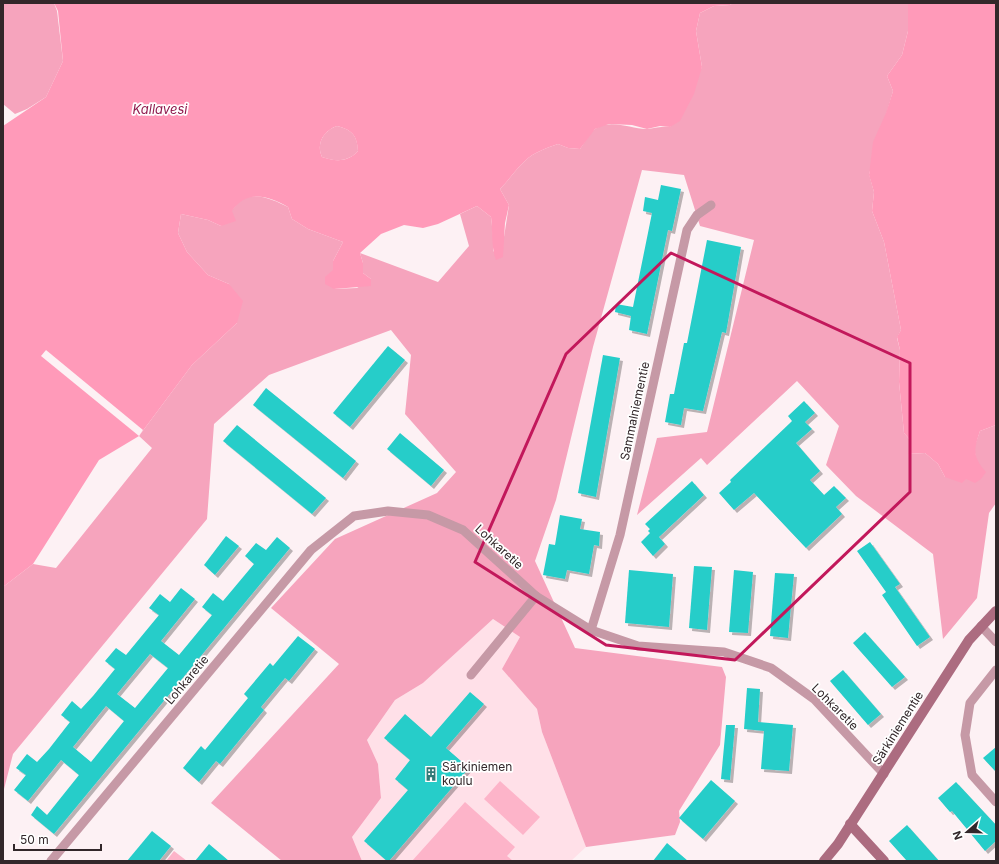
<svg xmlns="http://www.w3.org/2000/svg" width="999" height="864" font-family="Inter,sans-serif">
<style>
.built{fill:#ffe0e8}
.green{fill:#fdb4c9}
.forest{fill:#f6a4bd}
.water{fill:#ff9ab9;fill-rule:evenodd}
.pier{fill:#fdf1f4}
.building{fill:#26cdc9;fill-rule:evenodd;filter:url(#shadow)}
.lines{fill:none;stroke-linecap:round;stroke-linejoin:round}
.street{stroke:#c699a6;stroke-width:9}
.secondary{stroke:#ac6c80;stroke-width:10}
.marked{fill:none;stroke:#c2185b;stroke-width:3;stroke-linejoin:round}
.labels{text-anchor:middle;stroke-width:3.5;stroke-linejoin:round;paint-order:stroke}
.street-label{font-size:12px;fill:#32272a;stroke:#fff}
.poi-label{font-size:12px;fill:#32272a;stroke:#fff;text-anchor:start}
.water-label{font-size:13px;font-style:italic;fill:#901b4e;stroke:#fff}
</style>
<defs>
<filter id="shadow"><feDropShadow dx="3" dy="3" stdDeviation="0" flood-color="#0004"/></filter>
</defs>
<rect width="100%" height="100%" fill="#fdf1f4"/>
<path class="built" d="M 493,619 L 520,637 L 503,669 L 537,709 L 542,732 L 586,847 L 571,861 L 362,861 L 352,837 L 381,798 L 378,764 L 367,740 L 395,700 L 423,683 Z"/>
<g class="green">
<path d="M 500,781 L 540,817 L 523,835 L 484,799 Z"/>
<path d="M 465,802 L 515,847 L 507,856 L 513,861 L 412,861 Z"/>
<path d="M 174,851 L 187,861 L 166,861 Z"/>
</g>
<g class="forest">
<path d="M 3,3 L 54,3 L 57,11 L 63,61 L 46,97 L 27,109 L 15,114 L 3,104 Z"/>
<path d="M 733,3 L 908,3 L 908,31 L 902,55 L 887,76 L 893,91 L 869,174 L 874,192 L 872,211 L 884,242 L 901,330 L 897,338 L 900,350 L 899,382 L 904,433 L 911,441 L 909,454 L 925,453 L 938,464 L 945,477 L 977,463 L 974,448 L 980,431 L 996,425 L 996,503 L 989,513 L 977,598 L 943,639 L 933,554 L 856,496 L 826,465 L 839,426 L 797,381 L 707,465 L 701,458 L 637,515 L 657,438 L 707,432 L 754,240 L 700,226 L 684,175 L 642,170 L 593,347 L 556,500 L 535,561 L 575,648 L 722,667 L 726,677 L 720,745 L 679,811 L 680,822 L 675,835 L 586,847 L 542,732 L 537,709 L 502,669 L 520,637 L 493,619 L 423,683 L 395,700 L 367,740 L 378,764 L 381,798 L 352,837 L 362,861 L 282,861 L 211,803 L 339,664 L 271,608 L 335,539 L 437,493 L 456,472 L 405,414 L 411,355 L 391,330 L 269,375 L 214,424 L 207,519 L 13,754 L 3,793 L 3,587 L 33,564 L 56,568 L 152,448 L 139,436 L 192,365 L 237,323 L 229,284 L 208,275 L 187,252 L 178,233 L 181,214 L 208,220 L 221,226 C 226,219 231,210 238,203 C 251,189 274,200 288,207 L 292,219 L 308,229 L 343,242 L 333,261 L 334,289 L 357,288 L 371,279 L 363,273 L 363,263 L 360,253 L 438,282 L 469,246 L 460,214 L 477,206 L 491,217 L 493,235 L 493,252 L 504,237 L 509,205 L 500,189 C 509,180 516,169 525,161 C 534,152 547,148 558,144 L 568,148 L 580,149 C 584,144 589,133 595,129 C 611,118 633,130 648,129 C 656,128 662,126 670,127 L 702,67 L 696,31 L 700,13 L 714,6 L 730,5 Z"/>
<path d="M 337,126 C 352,130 357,135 358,151 C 348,162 335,162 322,157 C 316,144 323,131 337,126 Z"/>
</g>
<g class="water">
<path d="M 54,3 L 733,3 L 730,5 L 714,6 L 700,13 L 696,31 L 702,67 L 694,94 L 680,121 L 670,127 L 660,126 L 647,129 L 632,125 L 609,124 L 595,129 L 580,149 L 568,148 L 558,144 C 547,148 534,152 525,161 C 516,169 509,180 500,189 L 509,205 L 505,223 L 503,257 L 496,260 C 491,248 493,231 491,217 L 477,206 L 438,224 L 423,228 L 404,225 L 381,234 L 360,253 L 363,263 L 363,273 L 371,279 L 371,286 L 334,289 L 325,284 L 325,277 L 333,270 L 333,261 L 343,242 L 308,229 L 292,219 L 288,207 C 268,196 247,189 232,211 L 236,221 L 221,226 L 208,220 L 181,214 L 178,233 L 187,252 L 208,275 L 229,284 L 243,301 L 237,323 L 192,365 L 139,436 L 99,460 L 33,564 L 3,587 L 3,126 L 46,97 L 63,61 L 58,11 ZM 337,126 C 352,130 357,135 358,151 C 348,162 336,162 322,157 C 316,144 323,131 337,126 Z"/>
<path d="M 908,3 L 996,3 L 996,425 L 980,431 C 974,449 972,456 986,472 L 981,479 L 975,483 L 966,479 L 962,483 L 945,477 L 938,464 L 925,453 L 908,454 L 911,441 L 904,433 L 899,382 L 900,350 L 897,337 L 901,330 L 884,242 L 872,211 L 874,192 L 869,175 L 873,142 L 886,113 L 893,91 L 887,76 L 902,55 L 908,31 Z"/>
</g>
<path class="pier" d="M 46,350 L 143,430 L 139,436 L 41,356 Z"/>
<g class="building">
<path d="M 661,185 L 681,189 L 672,231 L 668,230 L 647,334 L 629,330 L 631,316 L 615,312 L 616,304 L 633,307 L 652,213 L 643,211 L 645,197 L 658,200 Z"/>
<path d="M 707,240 L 741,247 L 726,333 L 722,332 L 703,411 L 684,408 L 681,425 L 665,422 L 670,394 L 674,394 L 684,343 L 687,343 Z"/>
<path d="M 388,346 L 405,360 L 350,427 L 333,413 Z"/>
<path d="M 603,355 L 620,358 L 596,497 L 578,493 Z"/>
<path d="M 266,388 L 356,461 L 343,478 L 253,405 Z"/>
<path d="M 804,401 L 815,413 L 805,422 L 812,429 L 796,443 L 820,471 L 810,480 L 824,495 L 834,486 L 846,498 L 836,507 L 842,514 L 806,548 L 754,493 L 734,510 L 719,493 L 731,482 L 730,480 L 790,423 L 792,421 L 788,416 Z"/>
<path d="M 237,425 L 326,498 L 312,514 L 223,441 Z"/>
<path d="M 400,433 L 444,470 L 431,486 L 387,449 Z"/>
<path d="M 692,481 L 704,495 L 659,537 L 665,544 L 653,556 L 641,542 L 650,533 L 648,531 L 650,529 L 645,524 Z"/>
<path d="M 560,515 L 582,519 L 580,529 L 600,532 L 599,546 L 594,545 L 589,574 L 567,570 L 565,579 L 543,575 L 549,544 L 555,545 Z"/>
<path d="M 226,536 L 239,546 L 215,575 L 204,565 Z"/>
<path d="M 277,537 L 290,548 L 54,834 L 31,815 L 37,806 L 47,815 L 79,775 L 61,760 L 28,801 L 14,790 L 26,775 L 16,768 L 27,754 L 37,762 L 49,749 L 70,722 L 61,715 L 72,701 L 81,709 L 93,696 L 115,669 L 105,661 L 116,648 L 126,655 L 159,615 L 149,608 L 160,594 L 170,602 L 181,588 L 195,599 L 161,641 L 179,655 L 212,615 L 202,607 L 213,593 L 223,601 L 254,564 L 245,556 L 256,543 L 266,550 ZM 150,654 L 168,668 L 135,708 L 117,694 ZM 106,706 L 124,721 L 91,762 L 73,747 Z"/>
<path d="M 870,542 L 900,584 L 895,587 L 930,637 L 917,646 L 882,595 L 886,592 L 857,551 Z"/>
<path d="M 694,566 L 712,567 L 707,630 L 689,628 Z"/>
<path d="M 629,570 L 673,574 L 669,627 L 625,623 Z"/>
<path d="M 734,570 L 753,572 L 748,633 L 729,632 Z"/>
<path d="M 775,573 L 794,574 L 788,638 L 770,636 Z"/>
<path d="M 865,632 L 905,677 L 892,687 L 853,643 Z"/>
<path d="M 298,636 L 315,649 L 289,681 L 285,678 L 261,707 L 264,710 L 220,764 L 216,761 L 199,782 L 183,768 L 201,746 L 205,750 L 248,698 L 244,694 L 270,663 L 273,666 Z"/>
<path d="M 843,670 L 881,714 L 868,725 L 830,681 Z"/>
<path d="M 747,688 L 760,689 L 758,722 L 793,725 L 789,771 L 761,769 L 764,731 L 744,729 Z"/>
<path d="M 470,692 L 484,704 L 446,748 L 469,768 L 389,861 L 387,861 L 364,841 L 408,790 L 395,779 L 410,760 L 384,738 L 405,714 L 431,737 Z"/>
<path d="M 726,725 L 735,725 L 730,780 L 721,779 Z"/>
<path d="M 996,747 L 996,772 L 983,758 Z"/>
<path d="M 711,780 L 735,801 L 703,839 L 679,818 Z"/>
<path d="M 956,782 L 996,825 L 996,841 L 985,851 L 952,811 L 950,812 L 938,798 Z"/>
<path d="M 907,825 L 939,861 L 907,861 L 889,841 Z"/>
<path d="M 152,831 L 171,846 L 159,861 L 127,861 Z"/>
<path d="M 667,843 L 688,861 L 653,861 Z"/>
<path d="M 209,844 L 229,861 L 195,861 Z"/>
</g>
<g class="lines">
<g class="street">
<path d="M 981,626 L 996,642"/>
<path d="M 591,630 L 620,535 L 687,230 L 697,215 L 711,205"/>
<path d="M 996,670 L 970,703 L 965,735 L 972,775 L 996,802"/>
<path d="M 471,675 L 536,596"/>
<path d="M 51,861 L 311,550 L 354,516 L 388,511 L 428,515 L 463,530 L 536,596 L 591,630 L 638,646 L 724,652 L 771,668 L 814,699 L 884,774"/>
</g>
<g class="secondary">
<path d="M 850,824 L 884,861"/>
<path d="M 824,861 L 838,844 L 969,640 L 996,611"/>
</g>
</g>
<path class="marked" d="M 671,253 L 910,363 L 910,492 L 735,660 L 606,645 L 475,562 L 566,354 Z"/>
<defs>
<symbol id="building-bare" viewBox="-9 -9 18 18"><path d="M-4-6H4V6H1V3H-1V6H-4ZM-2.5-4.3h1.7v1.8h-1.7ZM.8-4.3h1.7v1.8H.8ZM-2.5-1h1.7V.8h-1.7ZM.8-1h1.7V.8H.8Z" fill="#317a77" stroke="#fff" stroke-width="2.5" paint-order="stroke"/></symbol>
</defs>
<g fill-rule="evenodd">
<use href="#building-bare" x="421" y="764" width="20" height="20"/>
</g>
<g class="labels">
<g class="street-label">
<text transform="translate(635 411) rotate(-78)" y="4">Sammalniementie</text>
<text transform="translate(499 547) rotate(42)" y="4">Lohkaretie</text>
<text transform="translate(187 680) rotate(-50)" y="4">Lohkaretie</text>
<text transform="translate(835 707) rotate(45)" y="4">Lohkaretie</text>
<text transform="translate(898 728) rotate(-58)" y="4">Särkiniementie</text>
</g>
<g class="poi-label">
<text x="442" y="771">Särkiniemen<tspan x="442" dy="14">koulu</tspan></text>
</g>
<g class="water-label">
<text x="160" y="114">Kallavesi</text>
</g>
</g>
<rect width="999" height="864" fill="none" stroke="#32272a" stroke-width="8"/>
<g transform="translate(967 832) rotate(250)" stroke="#ffffff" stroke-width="3" paint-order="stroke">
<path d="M0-3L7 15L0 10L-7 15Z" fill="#32272a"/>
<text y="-6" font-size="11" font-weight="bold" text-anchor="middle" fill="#32272a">N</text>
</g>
<path d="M14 844v6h87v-6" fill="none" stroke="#32272a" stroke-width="2"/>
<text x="20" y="844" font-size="12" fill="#32272a" stroke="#ffffff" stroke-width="3" paint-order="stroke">50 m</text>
</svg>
